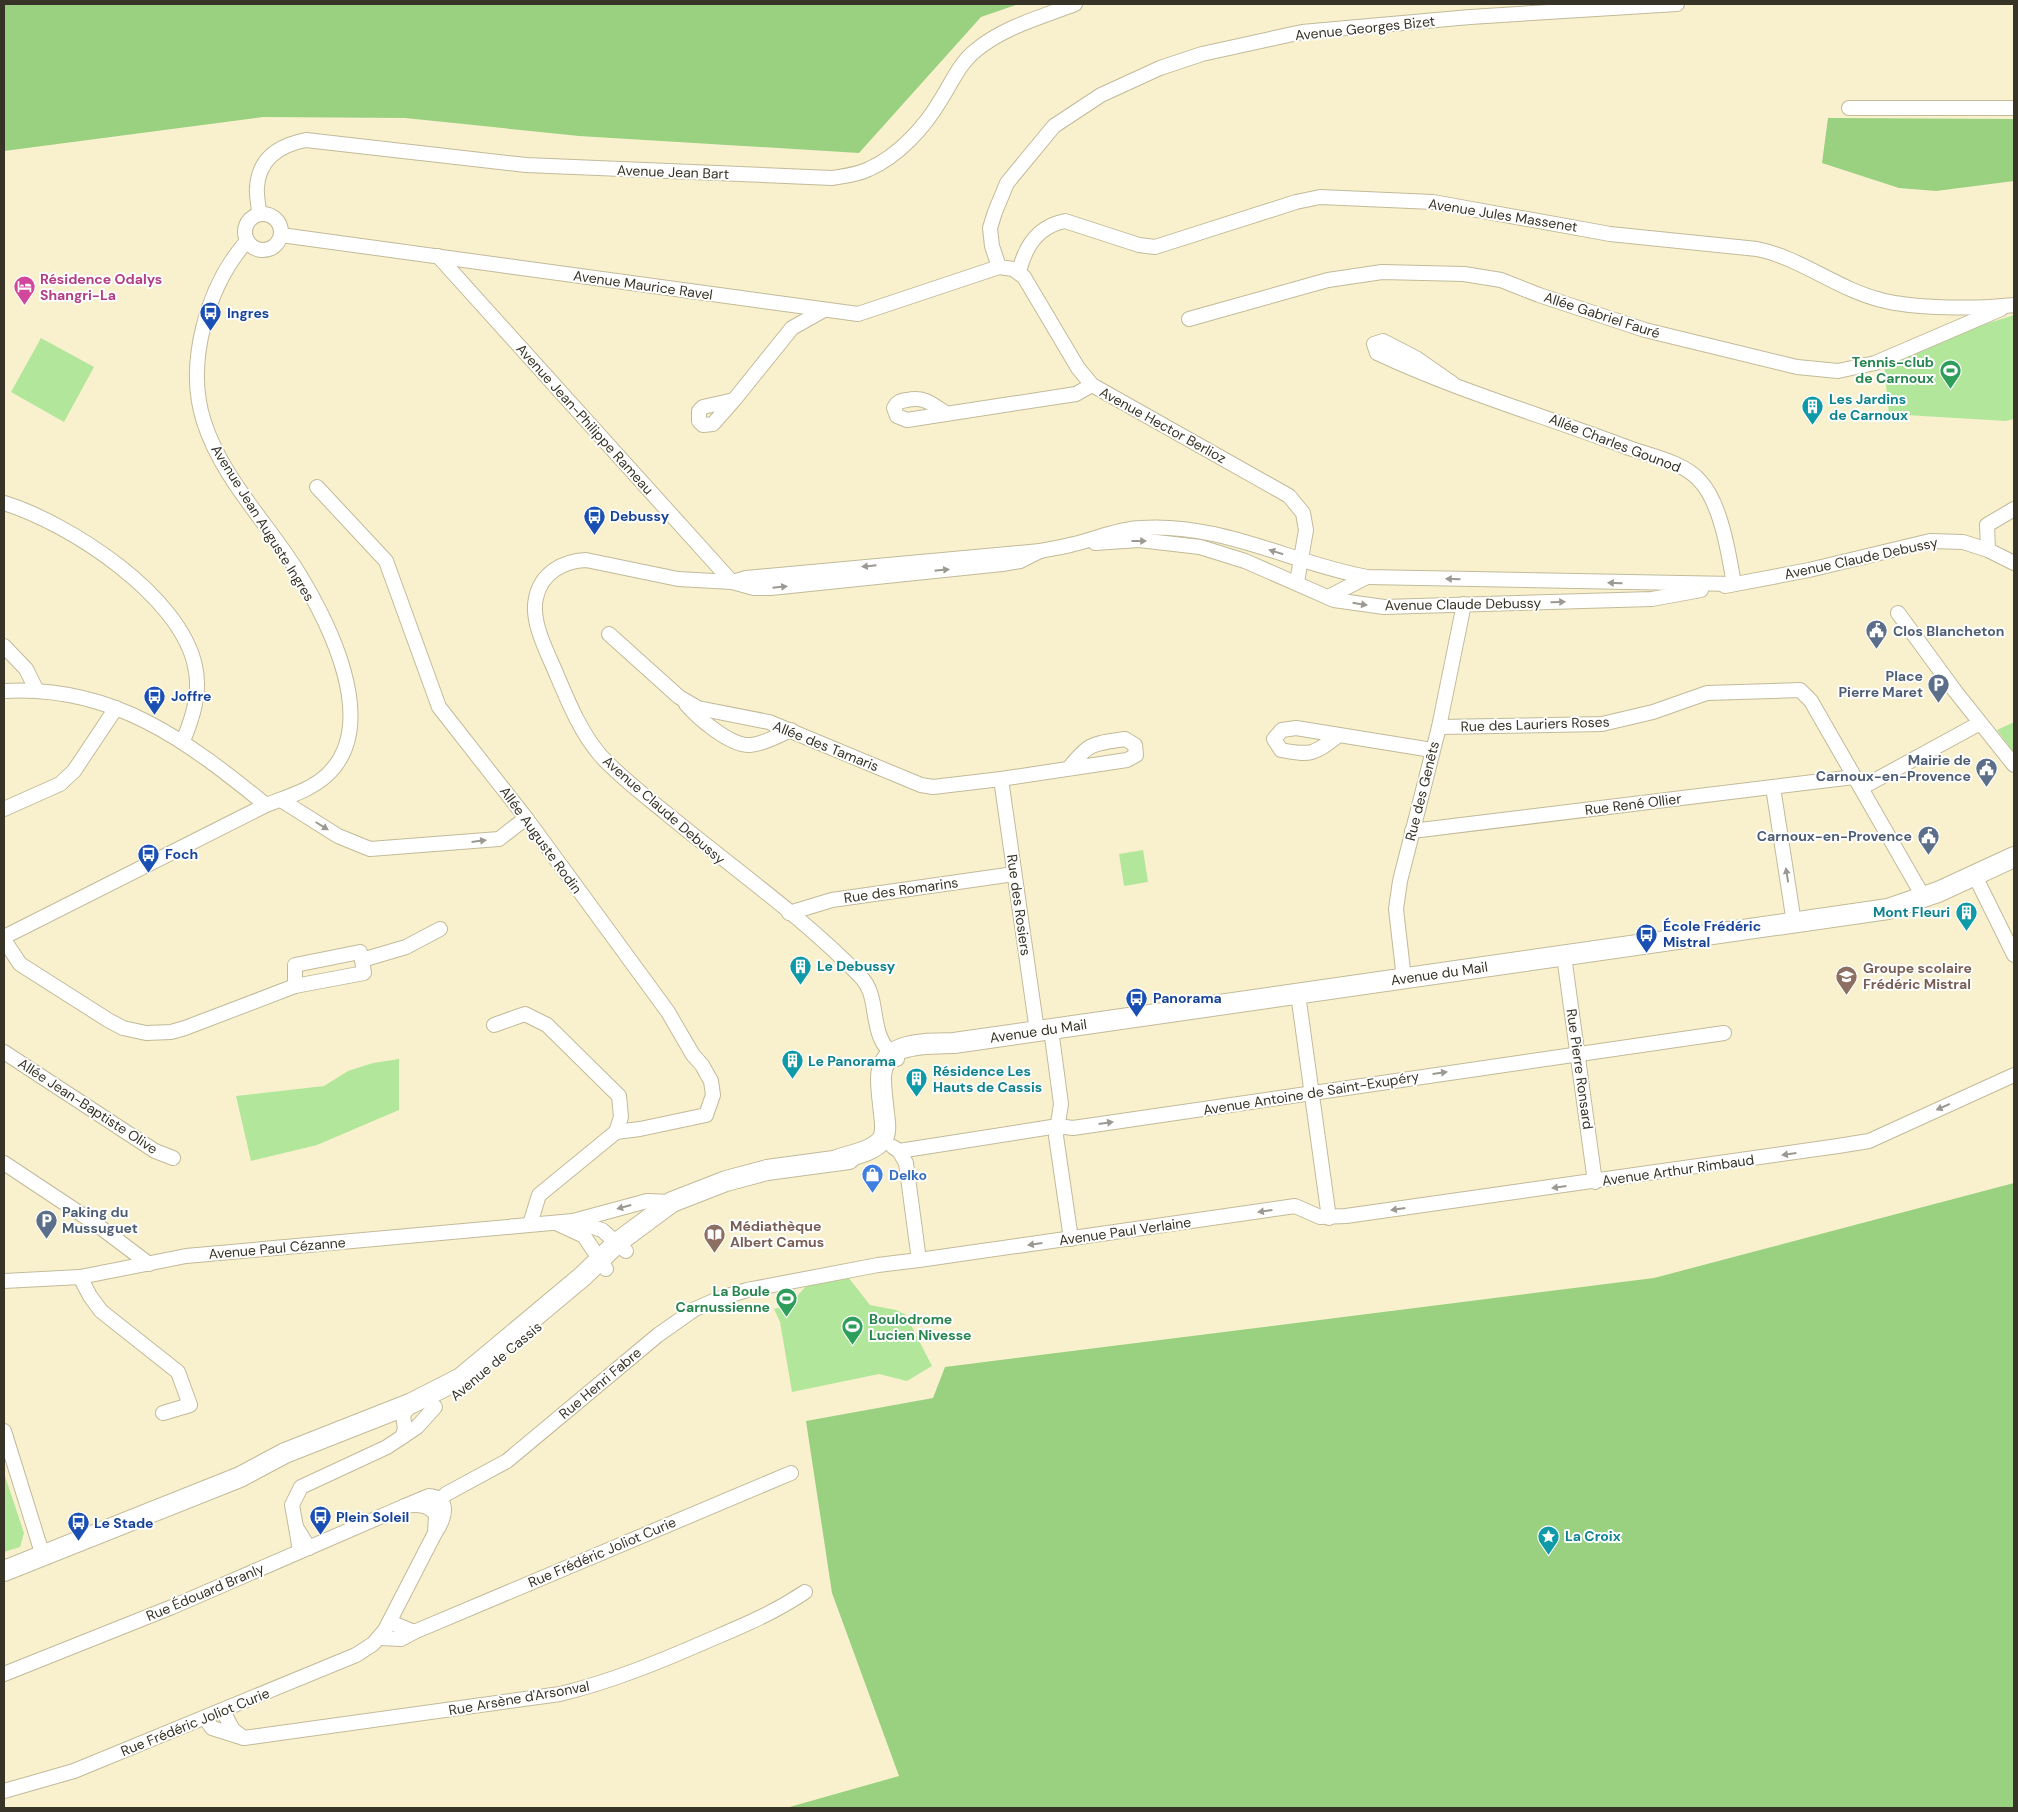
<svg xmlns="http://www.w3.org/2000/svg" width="2018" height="1812" font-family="'DM Sans',sans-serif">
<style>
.green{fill:#b2e79b}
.forest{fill:#99d180}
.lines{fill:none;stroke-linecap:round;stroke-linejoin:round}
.street-casing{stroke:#c2ba99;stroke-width:16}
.secondary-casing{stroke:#c2ba99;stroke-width:22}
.street{stroke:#fff;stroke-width:14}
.secondary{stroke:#fff;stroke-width:20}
.oneway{fill:#9b9992}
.labels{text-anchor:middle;stroke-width:4;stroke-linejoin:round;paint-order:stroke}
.street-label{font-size:14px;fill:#373326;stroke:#fff}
.hotel-label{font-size:14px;font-weight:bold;fill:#b23c85;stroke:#fff;text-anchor:start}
.transit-label{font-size:14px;font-weight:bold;fill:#164399;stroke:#fff;text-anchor:start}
.leisure-label{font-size:14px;font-weight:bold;fill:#27864d;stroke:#fff;text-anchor:end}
.culture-label{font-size:14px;font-weight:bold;fill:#0d838f;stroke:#fff;text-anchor:start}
.service-label{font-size:14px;font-weight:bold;fill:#4e5e75;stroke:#fff;text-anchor:end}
.education-label{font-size:14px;font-weight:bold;fill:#785e54;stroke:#fff;text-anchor:start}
.shop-label{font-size:14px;font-weight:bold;fill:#366cbe;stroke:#fff;text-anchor:start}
</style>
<rect width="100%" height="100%" fill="#f9f1ce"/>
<g class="green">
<path d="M 2014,315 L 2014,419 L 2006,421 L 1889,414 L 1884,365 L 1951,335 Z"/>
<path d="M 41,338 L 94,367 L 64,422 L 11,392 Z"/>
<path d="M 2014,722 L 2014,753 L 1997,730 Z"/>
<path d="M 1143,850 L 1148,882 L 1124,886 L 1119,854 Z"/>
<path d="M 399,1059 L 399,1110 L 317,1145 L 251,1161 L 236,1096 L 324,1086 L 348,1071 L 373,1063 Z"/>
<path d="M 848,1277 L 870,1305 L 896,1310 L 906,1315 L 932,1366 L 907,1381 L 879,1374 L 792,1392 L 780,1322 L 774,1309 L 789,1305 L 808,1284 Z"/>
<path d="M 4,1473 L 24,1533 L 20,1547 L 4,1552 Z"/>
</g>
<g class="forest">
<path d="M 4,4 L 1019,4 L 981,17 L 859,153 L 579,136 L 405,118 L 263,117 L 4,151 Z"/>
<path d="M 1828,118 L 2014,119 L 2014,181 L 1936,191 L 1899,188 L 1822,163 Z"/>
<path d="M 2014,1183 L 2014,1808 L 786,1808 L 899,1776 L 832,1593 L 806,1421 L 933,1398 L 945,1367 L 1654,1278 Z"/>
</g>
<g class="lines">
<defs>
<g id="street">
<path d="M 1849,108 L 2014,108"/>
<path d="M 259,214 C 259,205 256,196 257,187 C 259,158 280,145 306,140 L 526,165 L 832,178 C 845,176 857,175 869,169 C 898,156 924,128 940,101 C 951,84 959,64 975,51 C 1003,27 1042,17 1075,4"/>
<circle cx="263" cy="232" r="18"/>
<path d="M 281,235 L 858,314 L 999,267 L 1013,269 L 1024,277 L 1078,368 L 1092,385 L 1289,496 L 1303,513 L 1306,530 L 1297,582"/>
<path d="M 438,256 L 732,582"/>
<path d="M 999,267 L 992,246 L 990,228 L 995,212 L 1007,183 L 1054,126 L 1101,95 L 1160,68 L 1202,54 L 1302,32 L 1470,17 L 1677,4"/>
<path d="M 1019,272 C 1025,246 1039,226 1065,221 L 1139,245 L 1155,247 L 1296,202 L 1320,197 L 1433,202 L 1610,234 L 1757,249 C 1801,258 1837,289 1881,300 C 1915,309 1979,309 2014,305"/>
<path d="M 1189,319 L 1328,280 L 1382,272 L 1464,274 L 1501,280 L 1539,295 L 1645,330 L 1797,367 L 1838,371 L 1875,363 L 2001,309"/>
<path d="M 1452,383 L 1416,358 L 1383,341 L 1374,344 L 1377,353 C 1458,391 1545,416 1629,448 C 1651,456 1684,462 1700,481 C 1721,503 1729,555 1734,584"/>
<path d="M 734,400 L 713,424 L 703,425 L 699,421 L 699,411 L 703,407 L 734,400 L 792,328 L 824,310"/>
<path d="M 947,414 C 932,404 924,396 907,400 C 900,401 897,402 894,408 L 897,416 L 907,420 L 1076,394 L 1092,385"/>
<path d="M 317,487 L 386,561 L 439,707 L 526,818 L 668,1012 L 693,1055 L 702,1065 L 711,1081 L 713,1095 L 706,1115 L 640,1129 L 616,1132"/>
<path d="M 4,503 C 69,523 180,595 195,666 C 201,692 193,717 183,741"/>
<path d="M 2014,509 L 1987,525 L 1988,550 L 2014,563"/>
<path d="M 1095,543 L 1139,540 L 1200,547 L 1245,561 L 1334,600 L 1384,607 L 1652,599 L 1701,590"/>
<path d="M 736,581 L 746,578 L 1040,551 C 1051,549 1063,547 1074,544 C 1096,539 1117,529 1140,528 C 1220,522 1291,563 1367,577 L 1734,584"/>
<path d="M 1725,586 L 1809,570 L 1930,541 L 1963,542 L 1988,550"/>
<path d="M 1328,597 L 1367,577"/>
<path d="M 1898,613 L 1955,691 L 2014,765"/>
<path d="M 609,634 L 679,697 L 698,708 L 769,722 L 921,785 L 933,787 L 1001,779 L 1127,760 L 1136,755 L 1135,745 L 1125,739 C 1092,744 1090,742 1069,768"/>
<path d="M 4,646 L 26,669 L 36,689"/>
<path d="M 4,691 C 113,685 186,740 266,805"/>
<path d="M 686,704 C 698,718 730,746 750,745 C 764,744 779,735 791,730"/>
<path d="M 1439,727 L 1602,724 L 1653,712 L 1707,693 L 1800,690 L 1811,701 L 1924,898"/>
<path d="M 1339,735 C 1314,754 1312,756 1281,750 L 1274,739 L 1282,730 L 1296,728 L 1432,750"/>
<path d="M 1001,779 L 1037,1031"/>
<path d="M 1773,787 L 1794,923"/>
<path d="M 1861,788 L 1980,723"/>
<path d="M 281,800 L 338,836 L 370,849 L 499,839 L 526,818"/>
<path d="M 4,809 L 60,784 L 74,771 L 116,708"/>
<path d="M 1412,831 L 1854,777"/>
<path d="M 1975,876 L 2014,955"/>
<path d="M 789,913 L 832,900 L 1014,874"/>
<path d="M 4,937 L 266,805 C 287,797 311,790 327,775 C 382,723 327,619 296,569 C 265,520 222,478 204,422 C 185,364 207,286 247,241"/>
<path d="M 4,940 L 20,964 L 108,1020 L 123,1028 L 146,1033 L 171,1032 L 185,1028 L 295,986 L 364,973 L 362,960 L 406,947 L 440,929"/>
<path d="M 1564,956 L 1595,1182"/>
<path d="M 1404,979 L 1396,909 L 1400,881 L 1439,727 L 1464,604"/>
<path d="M 295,986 L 295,965 L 360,952 L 362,960"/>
<path d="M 1298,994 L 1329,1218"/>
<path d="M 494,1025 L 525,1014 L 547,1025 L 619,1096 L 621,1117 L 616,1132 L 539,1195 L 530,1224"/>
<path d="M 1051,1029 L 1061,1104 L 1056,1136 L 1071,1239"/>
<path d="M 4,1052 L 155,1151 L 173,1158"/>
<path d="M 897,1059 C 865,1034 883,999 860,976 C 802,916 730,866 666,813 C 644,795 620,777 601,756 C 579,731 566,696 553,666 C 544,646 531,619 536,598 C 541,573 563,561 586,560 L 678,579 L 732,582 L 754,588 L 771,588 L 1002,564 L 1020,561 L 1040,551"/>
<path d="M 899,1151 L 1058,1126 L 1073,1128 L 1724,1033"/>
<path d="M 4,1163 L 96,1224 L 149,1264"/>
<path d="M 574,1221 L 602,1230 L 626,1251"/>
<path d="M 558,1224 L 584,1236 L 606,1269"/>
<path d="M 919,1260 L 1295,1206 L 1320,1217 L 1346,1216 L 1838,1146 L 1869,1141 L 2014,1075"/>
<path d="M 80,1277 L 90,1296 L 101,1311 L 178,1372 L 190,1405 L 163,1413"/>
<path d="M 4,1281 L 80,1277 L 186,1256 L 573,1221 L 647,1201 L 672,1202"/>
<path d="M 4,1431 L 43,1556"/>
<path d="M 402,1437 L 405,1429 L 403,1415 L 412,1403"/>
<path d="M 429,1496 C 452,1498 444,1520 435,1533 L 436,1515 C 429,1504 417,1504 405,1506 Z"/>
<path d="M 431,1508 L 446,1494 L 507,1461 L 658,1335 L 695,1309 L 718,1299 L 747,1290 L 878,1265 L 919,1260 L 906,1163 L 899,1151 L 893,1147"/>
<path d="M 296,1527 L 292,1505 L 301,1487 L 387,1447 L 417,1427 L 435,1407"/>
<path d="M 300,1551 L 296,1527 L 309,1548"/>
<path d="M 414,1632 L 791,1473"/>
<path d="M 379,1638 L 401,1639 L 414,1632 L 390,1622"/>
<path d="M 4,1674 L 172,1607 L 405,1506"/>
<path d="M 205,1718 L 212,1728 L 244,1738 L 233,1730 L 223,1711"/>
<path d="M 244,1738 L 560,1694 C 610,1682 659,1662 707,1641 C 742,1626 772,1614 805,1592"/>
<path d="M 4,1791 L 74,1771 L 356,1655 L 373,1644 L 385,1630 L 435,1533"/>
</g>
<g id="secondary">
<path id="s1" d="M 837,1160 C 851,1155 872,1152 882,1140 C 887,1132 885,1122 884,1114 C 883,1102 881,1091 881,1079 C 881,1040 927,1044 954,1043 L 1888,909 L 1938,892 L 2014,857"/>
<path d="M 4,1571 L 240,1477 L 285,1453 L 412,1403 L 461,1378 L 583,1276 L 618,1242 L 672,1202 L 726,1181 L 767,1170 L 849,1159"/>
</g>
</defs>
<use href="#street" class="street-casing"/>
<use href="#secondary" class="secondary-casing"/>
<use href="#street" class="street"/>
<use href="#secondary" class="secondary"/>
</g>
<defs><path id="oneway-solid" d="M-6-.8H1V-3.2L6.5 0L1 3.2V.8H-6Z" transform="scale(1.25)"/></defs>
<g class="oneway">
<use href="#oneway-solid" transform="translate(1139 541)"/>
<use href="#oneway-solid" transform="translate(1276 552) rotate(-163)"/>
<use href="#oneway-solid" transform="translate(869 566) rotate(174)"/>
<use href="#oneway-solid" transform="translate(942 570) rotate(-6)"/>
<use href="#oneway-solid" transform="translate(1453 579) rotate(-179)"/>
<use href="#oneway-solid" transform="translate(1615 583) rotate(-178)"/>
<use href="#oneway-solid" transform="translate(780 587) rotate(-6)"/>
<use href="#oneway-solid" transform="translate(1558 602) rotate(-2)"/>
<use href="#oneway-solid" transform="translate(1360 604) rotate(9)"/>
<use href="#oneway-solid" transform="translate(322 826) rotate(32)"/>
<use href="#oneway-solid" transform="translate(479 841) rotate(-7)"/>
<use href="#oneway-solid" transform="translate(1787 875) rotate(-99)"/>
<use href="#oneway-solid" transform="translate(1440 1073) rotate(-8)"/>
<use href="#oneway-solid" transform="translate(1943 1107) rotate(156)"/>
<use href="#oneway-solid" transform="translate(1106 1123) rotate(-8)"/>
<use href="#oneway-solid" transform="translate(1789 1154) rotate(172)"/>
<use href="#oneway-solid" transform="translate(1559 1187) rotate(172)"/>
<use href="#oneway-solid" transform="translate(624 1207) rotate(165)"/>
<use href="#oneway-solid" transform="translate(1398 1209) rotate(172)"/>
<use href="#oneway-solid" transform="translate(1265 1211) rotate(172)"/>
<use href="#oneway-solid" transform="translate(1035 1244) rotate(172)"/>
</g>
<defs>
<symbol id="hotel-pin" viewBox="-11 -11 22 30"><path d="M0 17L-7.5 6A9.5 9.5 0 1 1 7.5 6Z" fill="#d1479c" stroke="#fff"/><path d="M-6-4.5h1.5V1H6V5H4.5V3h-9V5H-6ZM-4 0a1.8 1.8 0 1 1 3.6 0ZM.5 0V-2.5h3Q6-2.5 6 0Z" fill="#fff"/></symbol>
<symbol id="bus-pin" viewBox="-11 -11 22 30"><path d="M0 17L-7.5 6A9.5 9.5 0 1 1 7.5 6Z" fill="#1a4fb4" stroke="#fff"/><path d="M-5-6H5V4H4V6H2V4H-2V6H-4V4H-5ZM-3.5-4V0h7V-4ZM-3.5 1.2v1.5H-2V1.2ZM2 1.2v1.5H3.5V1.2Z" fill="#fff"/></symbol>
<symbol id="stadium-pin" viewBox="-11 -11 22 30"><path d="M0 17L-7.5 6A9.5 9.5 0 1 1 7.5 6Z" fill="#2e9e5b" stroke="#fff"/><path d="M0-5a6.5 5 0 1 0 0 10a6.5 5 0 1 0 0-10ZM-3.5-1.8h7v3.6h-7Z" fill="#fff"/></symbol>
<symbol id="building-pin" viewBox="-11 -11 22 30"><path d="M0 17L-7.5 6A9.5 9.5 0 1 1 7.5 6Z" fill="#0f9aa8" stroke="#fff"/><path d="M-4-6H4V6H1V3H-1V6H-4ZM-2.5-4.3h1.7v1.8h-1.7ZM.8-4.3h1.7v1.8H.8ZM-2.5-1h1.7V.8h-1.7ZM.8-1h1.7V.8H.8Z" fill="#fff"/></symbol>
<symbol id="civic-pin" viewBox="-11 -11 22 30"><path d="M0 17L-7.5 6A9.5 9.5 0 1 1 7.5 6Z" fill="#5c6f8a" stroke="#fff"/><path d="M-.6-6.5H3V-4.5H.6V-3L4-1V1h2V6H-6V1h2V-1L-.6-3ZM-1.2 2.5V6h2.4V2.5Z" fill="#fff"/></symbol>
<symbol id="parking-pin" viewBox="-11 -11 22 30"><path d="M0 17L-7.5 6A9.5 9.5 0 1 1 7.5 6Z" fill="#5c6f8a" stroke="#fff"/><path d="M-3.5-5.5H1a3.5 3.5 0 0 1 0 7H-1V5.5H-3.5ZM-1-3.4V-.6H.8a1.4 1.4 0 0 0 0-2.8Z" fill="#fff"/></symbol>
<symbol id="school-pin" viewBox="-11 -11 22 30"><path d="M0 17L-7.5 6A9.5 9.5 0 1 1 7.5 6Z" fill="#8d6e63" stroke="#fff"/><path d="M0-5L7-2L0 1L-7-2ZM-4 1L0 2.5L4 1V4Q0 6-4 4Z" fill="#fff"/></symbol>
<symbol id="shop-pin" viewBox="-11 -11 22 30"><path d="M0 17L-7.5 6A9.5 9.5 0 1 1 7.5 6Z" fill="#3f7fe0" stroke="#fff"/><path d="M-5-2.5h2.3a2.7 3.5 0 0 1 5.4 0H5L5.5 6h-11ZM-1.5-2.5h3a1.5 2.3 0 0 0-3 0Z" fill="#fff"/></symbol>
<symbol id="library-pin" viewBox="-11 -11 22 30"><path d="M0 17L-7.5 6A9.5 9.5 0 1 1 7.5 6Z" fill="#8d6e63" stroke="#fff"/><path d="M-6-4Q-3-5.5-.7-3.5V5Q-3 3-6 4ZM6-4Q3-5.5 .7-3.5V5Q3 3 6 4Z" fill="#fff"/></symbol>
<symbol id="sight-pin" viewBox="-11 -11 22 30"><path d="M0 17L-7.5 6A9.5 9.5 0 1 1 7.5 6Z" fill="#0f9aa8" stroke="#fff"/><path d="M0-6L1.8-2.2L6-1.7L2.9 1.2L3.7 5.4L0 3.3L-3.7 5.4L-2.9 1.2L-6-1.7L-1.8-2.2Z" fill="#fff"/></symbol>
</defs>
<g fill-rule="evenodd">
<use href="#hotel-pin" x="12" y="274" width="25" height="34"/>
<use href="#bus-pin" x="198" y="300" width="25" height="34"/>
<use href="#stadium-pin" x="1938" y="358" width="25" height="34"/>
<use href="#building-pin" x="1800" y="394" width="25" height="34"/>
<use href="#bus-pin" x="582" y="504" width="25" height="34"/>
<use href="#civic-pin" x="1864" y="618" width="25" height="34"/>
<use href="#parking-pin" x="1926" y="672" width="25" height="34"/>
<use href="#bus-pin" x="142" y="684" width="25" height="34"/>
<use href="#civic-pin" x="1974" y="756" width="25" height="34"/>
<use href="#civic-pin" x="1916" y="824" width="25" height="34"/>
<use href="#bus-pin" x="136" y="842" width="25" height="34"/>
<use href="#building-pin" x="1954" y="900" width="25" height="34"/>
<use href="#bus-pin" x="1634" y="922" width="25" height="34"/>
<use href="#building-pin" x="788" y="954" width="25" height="34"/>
<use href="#school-pin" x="1834" y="964" width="25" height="34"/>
<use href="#bus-pin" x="1124" y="986" width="25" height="34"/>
<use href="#building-pin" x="780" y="1048" width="25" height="34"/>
<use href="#building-pin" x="904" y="1066" width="25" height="34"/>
<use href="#shop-pin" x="860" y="1162" width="25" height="34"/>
<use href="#parking-pin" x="34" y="1208" width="25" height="34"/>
<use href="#library-pin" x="702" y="1222" width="25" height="34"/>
<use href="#stadium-pin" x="774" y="1286" width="25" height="34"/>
<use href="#stadium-pin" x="840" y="1314" width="25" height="34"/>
<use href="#bus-pin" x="308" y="1504" width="25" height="34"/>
<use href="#bus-pin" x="66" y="1510" width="25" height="34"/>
<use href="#sight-pin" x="1536" y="1524" width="25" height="34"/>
</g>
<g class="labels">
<g class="street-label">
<text transform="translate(1365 28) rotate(-6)" y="5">Avenue Georges Bizet</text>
<text transform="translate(673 172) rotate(2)" y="5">Avenue Jean Bart</text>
<text transform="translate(1503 215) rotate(9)" y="5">Avenue Jules Massenet</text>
<text transform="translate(643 285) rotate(8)" y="5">Avenue Maurice Ravel</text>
<text transform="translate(1602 315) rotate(18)" y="5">Allée Gabriel Fauré</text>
<text transform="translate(585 419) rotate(48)" y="5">Avenue Jean-Philippe Rameau</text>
<text transform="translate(1163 425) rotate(29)" y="5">Avenue Hector Berlioz</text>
<text transform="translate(1615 443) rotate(21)" y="5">Allée Charles Gounod</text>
<text transform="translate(263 523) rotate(58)" y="5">Avenue Jean Auguste Ingres</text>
<text transform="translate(1861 558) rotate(-12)" y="5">Avenue Claude Debussy</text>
<text transform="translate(1463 604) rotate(-1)" y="5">Avenue Claude Debussy</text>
<text transform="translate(1535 724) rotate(-2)" y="5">Rue des Lauriers Roses</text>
<text transform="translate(826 746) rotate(22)" y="5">Allée des Tamaris</text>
<text transform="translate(1422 791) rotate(-76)" y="5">Rue des Genêts</text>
<text transform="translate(1633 804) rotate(-7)" y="5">Rue René Ollier</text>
<text transform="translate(664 810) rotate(41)" y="5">Avenue Claude Debussy</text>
<text transform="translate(541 840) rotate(54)" y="5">Allée Auguste Rodin</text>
<text transform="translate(901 890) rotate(-8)" y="5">Rue des Romarins</text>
<text transform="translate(1019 905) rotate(82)" y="5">Rue des Rosiers</text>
<text dy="5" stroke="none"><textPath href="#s1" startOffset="694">Avenue du Mail</textPath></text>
<text dy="5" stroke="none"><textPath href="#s1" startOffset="289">Avenue du Mail</textPath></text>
<text transform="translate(1580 1069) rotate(82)" y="5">Rue Pierre Ronsard</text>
<text transform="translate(1311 1093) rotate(-9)" y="5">Avenue Antoine de Saint-Exupéry</text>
<text transform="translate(88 1106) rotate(33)" y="5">Allée Jean-Baptiste Olive</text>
<text transform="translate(1678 1170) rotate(-8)" y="5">Avenue Arthur Rimbaud</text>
<text transform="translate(1125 1231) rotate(-8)" y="5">Avenue Paul Verlaine</text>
<text transform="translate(277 1248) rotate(-5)" y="5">Avenue Paul Cézanne</text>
<text transform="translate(496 1361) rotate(-40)" y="5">Avenue de Cassis</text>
<text transform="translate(600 1383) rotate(-40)" y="5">Rue Henri Fabre</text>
<text transform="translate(602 1552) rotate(-23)" y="5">Rue Frédéric Joliot Curie</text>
<text transform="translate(205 1592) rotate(-23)" y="5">Rue Édouard Branly</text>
<text transform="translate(519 1698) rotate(-10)" y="5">Rue Arsène d'Arsonval</text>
<text transform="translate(195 1722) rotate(-22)" y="5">Rue Frédéric Joliot Curie</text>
</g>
<g class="hotel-label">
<text x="40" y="284">Résidence Odalys<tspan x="40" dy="16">Shangri-La</tspan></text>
</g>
<g class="transit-label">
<text x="227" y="318">Ingres</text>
<text x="610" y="521">Debussy</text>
<text x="171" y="701">Joffre</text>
<text x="165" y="859">Foch</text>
<text x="1663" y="931">École Frédéric<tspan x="1663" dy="16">Mistral</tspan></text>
<text x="1153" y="1003">Panorama</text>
<text x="336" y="1522">Plein Soleil</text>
<text x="94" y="1528">Le Stade</text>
</g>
<g class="leisure-label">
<text x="1934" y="367">Tennis-club<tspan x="1934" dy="16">de Carnoux</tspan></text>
<text x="770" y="1296">La Boule<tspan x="770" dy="16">Carnussienne</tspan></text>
<text x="869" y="1324" text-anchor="start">Boulodrome<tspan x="869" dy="16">Lucien Nivesse</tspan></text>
</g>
<g class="culture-label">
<text x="1829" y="404">Les Jardins<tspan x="1829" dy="16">de Carnoux</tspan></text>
<text x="1950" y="917" text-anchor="end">Mont Fleuri</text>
<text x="817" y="971">Le Debussy</text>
<text x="808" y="1066">Le Panorama</text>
<text x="933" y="1076">Résidence Les<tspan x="933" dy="16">Hauts de Cassis</tspan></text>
<text x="1565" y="1541">La Croix</text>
</g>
<g class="service-label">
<text x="1893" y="636" text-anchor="start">Clos Blancheton</text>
<text x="1923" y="681">Place<tspan x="1923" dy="16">Pierre Maret</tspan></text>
<text x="1971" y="765">Mairie de<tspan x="1971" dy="16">Carnoux-en-Provence</tspan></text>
<text x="1912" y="841">Carnoux-en-Provence</text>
<text x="62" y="1217" text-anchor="start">Paking du<tspan x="62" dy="16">Mussuguet</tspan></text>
</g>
<g class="education-label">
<text x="1863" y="973">Groupe scolaire<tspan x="1863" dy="16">Frédéric Mistral</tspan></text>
<text x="730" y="1231">Médiathèque<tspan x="730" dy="16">Albert Camus</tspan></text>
</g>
<g class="shop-label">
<text x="889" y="1180">Delko</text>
</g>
</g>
<rect width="2018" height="1812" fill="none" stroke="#373326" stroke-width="10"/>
</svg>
